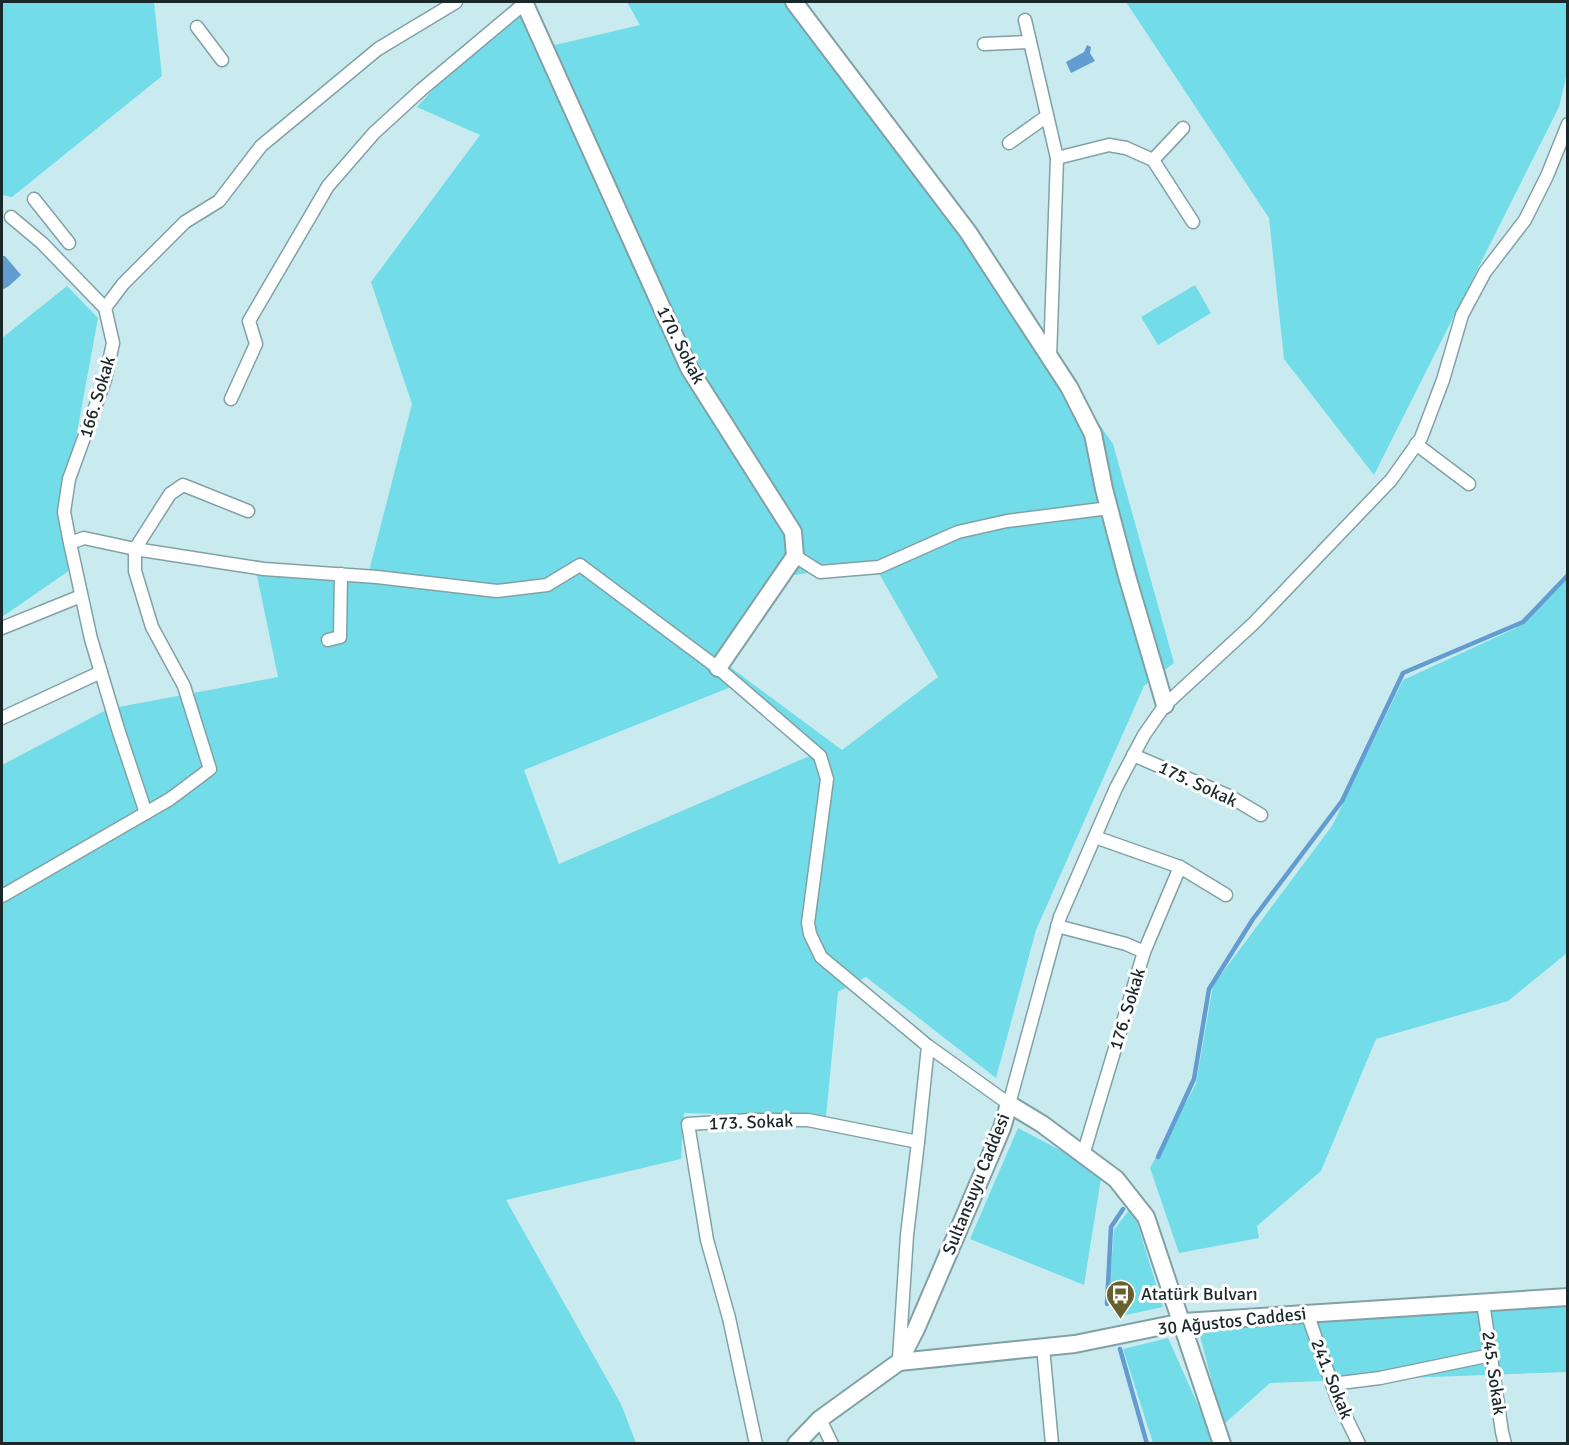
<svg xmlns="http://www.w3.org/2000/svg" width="1569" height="1445" font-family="Signika,sans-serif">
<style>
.green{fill:#72dce9;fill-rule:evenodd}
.water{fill:#639cd1}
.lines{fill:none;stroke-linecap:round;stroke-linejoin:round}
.stream{stroke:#639cd1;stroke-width:4.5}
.street-casing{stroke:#81a1a6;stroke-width:15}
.secondary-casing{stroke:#81a1a6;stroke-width:20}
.street{stroke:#fff;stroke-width:12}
.secondary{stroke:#fff;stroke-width:16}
.labels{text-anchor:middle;stroke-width:6;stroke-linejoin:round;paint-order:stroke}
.street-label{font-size:18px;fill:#1b282a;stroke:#fff}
.poi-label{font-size:18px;fill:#1b282a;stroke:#fff;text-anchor:start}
</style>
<rect width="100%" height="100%" fill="#c9ebf0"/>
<g class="green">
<path d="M 2,2 L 154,2 L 162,76 L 12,197 L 2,195 Z"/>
<path d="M 513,2 L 555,45 L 640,25 L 627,2 L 807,2 L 1113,444 L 1174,663 L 1144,686 L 1036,930 L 996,1078 L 866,977 L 838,992 L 826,1117 L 684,1113 L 681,1159 L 506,1200 L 621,1404 L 636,1443 L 2,1444 L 2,765 L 108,709 L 278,677 L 254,561 L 368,575 L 412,404 L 371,282 L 480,135 L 417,107 ZM 873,563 L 938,677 L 842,750 L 726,664 L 788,576 ZM 736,685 L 814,754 L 559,864 L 524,770 Z"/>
<path d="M 1126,2 L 1567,2 L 1567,73 L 1559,107 L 1374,475 L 1284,359 L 1269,218 Z"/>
<path d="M 1195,285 L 1211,313 L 1158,345 L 1141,317 Z"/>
<path d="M 67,286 L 98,318 L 61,520 L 70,570 L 2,617 L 2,338 Z"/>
<path d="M 1567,577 L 1567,953 L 1508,1001 L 1376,1039 L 1321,1171 L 1257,1226 L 1259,1238 L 1179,1253 L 1150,1168 L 1196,1084 L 1213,985 L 1332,826 L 1403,680 L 1516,628 Z"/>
<path d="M 1018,1128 L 1102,1172 L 1084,1285 L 970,1239 Z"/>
<path d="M 1132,1206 L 1163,1307 L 1116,1317 L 1110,1284 L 1114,1230 Z"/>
<path d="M 1567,1299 L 1567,1372 L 1270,1383 L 1223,1425 L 1198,1328 Z"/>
<path d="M 1168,1338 L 1215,1443 L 1153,1443 L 1123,1349 Z"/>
</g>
<g class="water">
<path d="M 1087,45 L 1091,47 L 1090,53 L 1095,61 L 1071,73 L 1066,62 L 1084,52 Z"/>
<path d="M 2,256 L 5,256 L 21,275 L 9,286 L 2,290 Z"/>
</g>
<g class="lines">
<g class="stream">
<path d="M 1158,1157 L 1194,1079 L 1209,989 L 1253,919 L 1342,801 L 1403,673 L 1523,622 L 1568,575"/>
<path d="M 1107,1304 L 1111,1227 L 1123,1209"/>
<path d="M 1120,1349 L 1147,1444"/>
</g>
<defs>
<g id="street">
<path d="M 1025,20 L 1057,158 L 1050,358"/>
<path d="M 197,27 L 222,60"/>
<path d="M 984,44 L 1030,42"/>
<path d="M 1009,143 L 1047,116"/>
<path d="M 1057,158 L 1109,145 L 1126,148 L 1153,160 L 1193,222"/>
<path d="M 1153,160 L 1183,128"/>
<path d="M 34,199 L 69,243"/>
<path d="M 11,217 L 42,243 L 105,308 L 113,343 L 105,380 L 69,479 L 64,512 L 70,543"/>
<path d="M 105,308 L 123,284 L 185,222 L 219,201 L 261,146 L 378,49 L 456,2"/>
<path d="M 231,399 L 256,344 L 249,321 L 328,186 L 374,133 L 421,90 L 525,3"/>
<path d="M 1416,444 L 1469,484"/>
<path d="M 795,556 L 820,572 L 879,567 L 958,532 L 1007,521 L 1109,508"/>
<path d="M 2,628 L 81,596"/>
<path d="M 328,640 L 340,637 L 341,574"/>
<path d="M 2,718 L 101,672"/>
<path d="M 1133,755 L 1229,796 L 1261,815"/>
<path d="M 146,813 L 118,729 L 91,639 L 70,543 L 84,538 L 135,549 L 264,569 L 377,577 L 497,591 L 547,585 L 580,565 L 718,668 L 820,756 L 827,779 L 808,923 L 810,934 L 821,957 L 928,1046 L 1009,1104 L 1060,917 L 1116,788 L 1144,735 L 1165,705 L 1254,623 L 1391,480 L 1421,438 L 1443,380 L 1462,315 L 1485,272 L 1525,220 L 1547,176 L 1568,124"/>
<path d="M 1095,837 L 1180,867 L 1226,895"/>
<path d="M 2,896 L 170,799 L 210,769 L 184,686 L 152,627 L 135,571 L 135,549 L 170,494 L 183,485 L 248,511"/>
<path d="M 1057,926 L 1126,944 L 1144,952"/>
<path d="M 918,1142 L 928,1046"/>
<path d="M 1083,1155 L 1144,952 L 1180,867"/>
<path d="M 1483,1302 L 1502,1432 L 1505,1444"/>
<path d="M 1307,1313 L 1338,1401 L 1359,1444"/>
<path d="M 1043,1347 L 1052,1444"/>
<path d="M 1332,1384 L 1380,1378 L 1491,1355"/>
<path d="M 820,1419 L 832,1444"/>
<path d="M 756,1444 L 729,1318 L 707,1240 L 688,1124 L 751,1120 L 808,1120 L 918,1142 L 907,1235 L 899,1359"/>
</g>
<g id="secondary">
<path d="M 524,2 L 689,368 L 793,532 L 795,556 L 718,668"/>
<path d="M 794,2 L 968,232 L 1069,387 L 1093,434 L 1104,489 L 1127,576 L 1165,705"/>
<path d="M 899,1362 L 1075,1344 L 1183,1322 L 1568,1297"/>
<path d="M 796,1444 L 820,1419 L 899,1362 L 916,1329 L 991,1154 L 1002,1128 L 1009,1104 L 1042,1124 L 1116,1179 L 1146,1217 L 1222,1444"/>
</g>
</defs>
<use href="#street" class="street-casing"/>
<use href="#secondary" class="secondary-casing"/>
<use href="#street" class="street"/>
<use href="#secondary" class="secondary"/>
</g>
<defs>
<symbol id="bus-pin" viewBox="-11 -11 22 30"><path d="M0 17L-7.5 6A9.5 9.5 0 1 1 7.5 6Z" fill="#66612d" stroke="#fff"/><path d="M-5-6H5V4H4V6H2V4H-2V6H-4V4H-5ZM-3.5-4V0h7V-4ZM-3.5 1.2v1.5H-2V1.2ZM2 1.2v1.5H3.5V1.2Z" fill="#fff"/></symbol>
</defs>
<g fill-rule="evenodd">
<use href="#bus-pin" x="1104" y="1278" width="33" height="45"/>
</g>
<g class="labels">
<g class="street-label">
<text transform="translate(681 345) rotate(63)" y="6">170. Sokak</text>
<text transform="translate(97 397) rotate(-73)" y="6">166. Sokak</text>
<text transform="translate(1198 784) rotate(25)" y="6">175. Sokak</text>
<text transform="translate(1127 1009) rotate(-73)" y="6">176. Sokak</text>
<text transform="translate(751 1122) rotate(-2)" y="6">173. Sokak</text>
<text transform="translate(976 1184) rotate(-68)" y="6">Sultansuyu Caddesi</text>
<text transform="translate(1232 1321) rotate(-6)" y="6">30 Ağustos Caddesi</text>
<text transform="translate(1494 1373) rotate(82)" y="6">245. Sokak</text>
<text transform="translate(1332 1379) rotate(68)" y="6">241. Sokak</text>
</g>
<g class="poi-label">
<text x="1141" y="1300">Atatürk Bulvarı</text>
</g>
</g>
<rect width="1569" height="1445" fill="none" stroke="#1b282a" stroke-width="6"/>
</svg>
